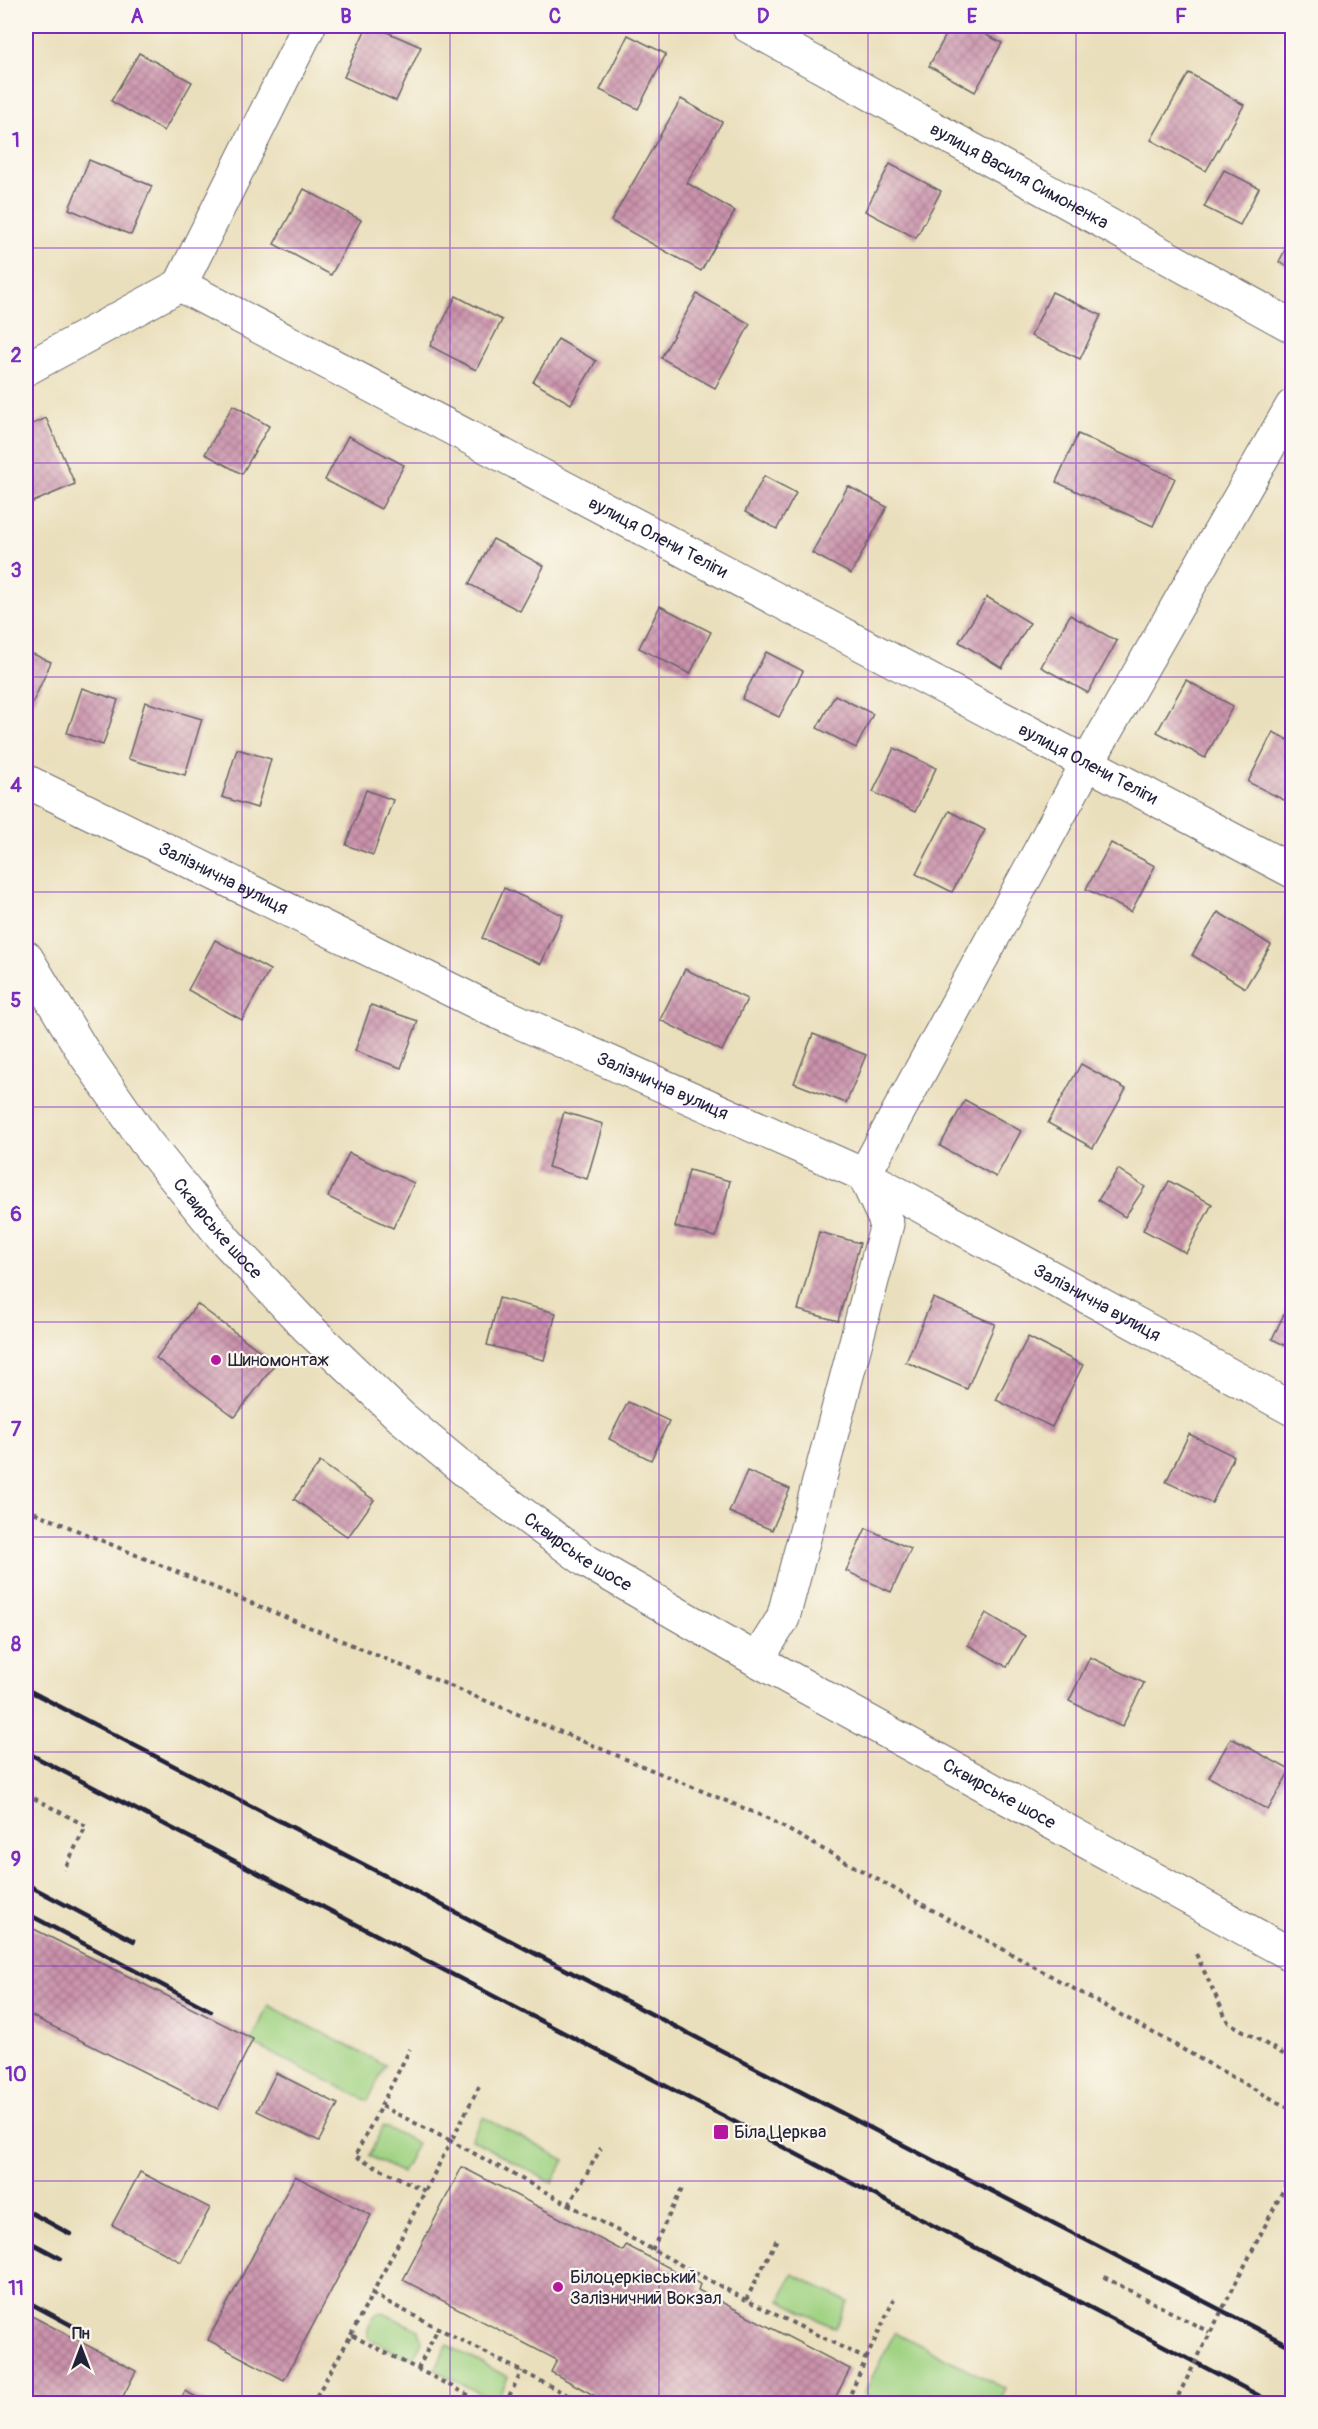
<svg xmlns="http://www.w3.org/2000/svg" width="1318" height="2429" font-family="Pangolin,sans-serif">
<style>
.green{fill:#9fd281;stroke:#607a5e;stroke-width:1.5}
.building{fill:url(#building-cross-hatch)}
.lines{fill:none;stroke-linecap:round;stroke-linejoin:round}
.minor-casing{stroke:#686468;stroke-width:35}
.major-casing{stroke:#686468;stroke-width:35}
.path{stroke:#686468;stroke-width:4;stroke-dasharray:4.5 4.5;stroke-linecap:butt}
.minor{stroke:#fff;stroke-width:33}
.major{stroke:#fff;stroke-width:33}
.rail{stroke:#22223b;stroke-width:4.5}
.path-bridge{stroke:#686468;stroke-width:4;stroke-dasharray:4.5 4.5;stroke-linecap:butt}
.grid{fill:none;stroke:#7b2cbf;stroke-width:1.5;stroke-opacity:0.55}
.poi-dot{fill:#b5179e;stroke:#fbf7ec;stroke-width:2}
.labels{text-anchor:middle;stroke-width:4.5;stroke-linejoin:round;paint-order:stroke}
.street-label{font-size:18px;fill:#22223b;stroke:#fbf7ec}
.poi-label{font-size:18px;fill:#22223b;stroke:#fbf7ec;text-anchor:start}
.neatline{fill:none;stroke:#7b2cbf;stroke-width:2}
.grid-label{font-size:20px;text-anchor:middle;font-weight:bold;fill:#7b2cbf}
</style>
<defs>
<pattern id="building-cross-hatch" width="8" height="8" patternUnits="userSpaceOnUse" patternTransform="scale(1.5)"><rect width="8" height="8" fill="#cb93ac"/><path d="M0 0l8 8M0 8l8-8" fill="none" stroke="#a4788d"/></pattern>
</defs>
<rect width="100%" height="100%" fill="#fbf7ec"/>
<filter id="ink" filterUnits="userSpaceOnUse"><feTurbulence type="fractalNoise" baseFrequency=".0167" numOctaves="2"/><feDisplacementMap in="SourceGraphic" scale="12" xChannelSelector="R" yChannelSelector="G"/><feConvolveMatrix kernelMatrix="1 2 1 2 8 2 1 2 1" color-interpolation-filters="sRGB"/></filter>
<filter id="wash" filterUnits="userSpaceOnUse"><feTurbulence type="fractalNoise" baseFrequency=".008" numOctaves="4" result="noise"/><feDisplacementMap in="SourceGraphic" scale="24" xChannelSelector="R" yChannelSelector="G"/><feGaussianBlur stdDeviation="1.35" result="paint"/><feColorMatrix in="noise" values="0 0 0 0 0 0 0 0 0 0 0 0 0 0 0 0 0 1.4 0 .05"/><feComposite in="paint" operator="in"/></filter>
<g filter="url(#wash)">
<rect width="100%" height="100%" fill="#eadfbc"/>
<g class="green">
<path d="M 268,2005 L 385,2065 L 368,2101 L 251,2043 Z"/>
<path d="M 483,2117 L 565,2160 L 552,2183 L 471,2139 Z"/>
<path d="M 383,2126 L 417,2143 L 402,2173 L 369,2156 Z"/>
<path d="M 793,2274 L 848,2302 L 835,2328 L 780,2300 Z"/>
<path d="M 378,2313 L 383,2313 L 419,2330 L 422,2341 C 417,2351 416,2358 404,2357 L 369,2338 C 365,2330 372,2317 378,2313 Z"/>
<path d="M 895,2332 L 1006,2389 L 999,2403 L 886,2403 L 864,2393 Z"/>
<path d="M 447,2345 L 508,2377 L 496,2402 L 435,2370 Z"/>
</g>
<g id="blocks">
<g class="building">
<path d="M 367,26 L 373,26 L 421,47 L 396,101 L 344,77 Z"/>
<path d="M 951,26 L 969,26 L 1002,43 L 975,92 L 929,66 Z"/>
<path d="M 628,35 L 666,54 L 638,109 L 600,90 Z"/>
<path d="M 139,53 L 192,82 L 164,131 L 111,101 Z"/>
<path d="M 1189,73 L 1244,105 L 1206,171 L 1151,140 Z"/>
<path d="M 681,99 L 722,122 L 687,183 L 735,211 L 701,271 L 611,221 Z"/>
<path d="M 89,160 L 152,186 L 131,235 L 69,209 Z"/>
<path d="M 890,164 L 941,191 L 916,238 L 865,211 Z"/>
<path d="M 1224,170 L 1259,188 L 1240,225 L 1204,207 Z"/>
<path d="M 304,189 L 361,220 L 331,275 L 274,244 Z"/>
<path d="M 1292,236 L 1292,269 L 1279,262 Z"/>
<path d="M 1052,292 L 1101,315 L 1080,359 L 1031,336 Z"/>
<path d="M 697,294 L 750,324 L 715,388 L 661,358 Z"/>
<path d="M 456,296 L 502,320 L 476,370 L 430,346 Z"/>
<path d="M 558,339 L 596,361 L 571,404 L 533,382 Z"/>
<path d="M 233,405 L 269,426 L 242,474 L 205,454 Z"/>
<path d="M 46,418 L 75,484 L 26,505 L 26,427 Z"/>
<path d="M 1078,434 L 1175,478 L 1153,526 L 1056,482 Z"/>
<path d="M 348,436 L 404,465 L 381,509 L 325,480 Z"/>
<path d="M 764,476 L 796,493 L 777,529 L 745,512 Z"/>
<path d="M 848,486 L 887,507 L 851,574 L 812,553 Z"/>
<path d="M 493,539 L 544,566 L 520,611 L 469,584 Z"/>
<path d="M 987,597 L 1030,623 L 1002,668 L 959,642 Z"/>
<path d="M 660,606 L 711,632 L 690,674 L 639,648 Z"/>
<path d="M 1070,615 L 1117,641 L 1088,693 L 1041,667 Z"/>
<path d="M 26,651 L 51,662 L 28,713 L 26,712 Z"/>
<path d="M 766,652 L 803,671 L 779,717 L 742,699 Z"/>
<path d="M 1186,680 L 1233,706 L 1205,758 L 1157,732 Z"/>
<path d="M 82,688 L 118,700 L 103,745 L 67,733 Z"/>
<path d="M 835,695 L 873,714 L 856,748 L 817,728 Z"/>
<path d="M 145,702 L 202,719 L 185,775 L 128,759 Z"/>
<path d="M 1273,732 L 1292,742 L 1292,788 L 1286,801 L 1248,782 Z"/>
<path d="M 894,748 L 936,768 L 915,812 L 873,792 Z"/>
<path d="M 237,749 L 271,759 L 257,808 L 222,797 Z"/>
<path d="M 366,790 L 393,800 L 373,855 L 346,845 Z"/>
<path d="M 949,811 L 985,830 L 952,892 L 916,874 Z"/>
<path d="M 1111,843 L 1155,866 L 1131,912 L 1086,889 Z"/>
<path d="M 504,888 L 563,915 L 541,964 L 482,938 Z"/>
<path d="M 1218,912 L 1271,945 L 1245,988 L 1192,955 Z"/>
<path d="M 215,940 L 270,970 L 242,1020 L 188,990 Z"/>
<path d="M 685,969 L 747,999 L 722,1051 L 660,1020 Z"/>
<path d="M 371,1005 L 418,1021 L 401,1068 L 355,1051 Z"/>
<path d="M 813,1034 L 866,1055 L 846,1103 L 794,1083 Z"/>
<path d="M 1081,1064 L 1126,1089 L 1093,1148 L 1048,1123 Z"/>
<path d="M 965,1100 L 1021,1131 L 996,1177 L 940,1146 Z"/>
<path d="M 564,1112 L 603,1124 L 587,1179 L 548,1167 Z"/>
<path d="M 349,1153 L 414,1183 L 393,1228 L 328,1197 Z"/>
<path d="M 1118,1169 L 1145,1187 L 1125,1217 L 1098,1200 Z"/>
<path d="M 689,1170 L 730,1181 L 716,1237 L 675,1227 Z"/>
<path d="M 1169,1181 L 1212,1204 L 1186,1253 L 1143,1230 Z"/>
<path d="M 819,1232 L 860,1243 L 838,1321 L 798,1310 Z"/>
<path d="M 499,1298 L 556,1313 L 544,1360 L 487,1345 Z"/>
<path d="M 933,1298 L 995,1324 L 967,1389 L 906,1362 Z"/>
<path d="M 197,1304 L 276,1363 L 235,1417 L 156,1358 Z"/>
<path d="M 1288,1306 L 1292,1308 L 1292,1349 L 1272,1339 Z"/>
<path d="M 1028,1337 L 1083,1365 L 1052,1427 L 996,1400 Z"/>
<path d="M 628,1402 L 669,1421 L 651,1460 L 609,1439 Z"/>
<path d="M 1189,1434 L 1234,1456 L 1212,1503 L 1166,1482 Z"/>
<path d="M 320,1462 L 374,1500 L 348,1537 L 294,1499 Z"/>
<path d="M 747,1471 L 790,1489 L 772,1530 L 729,1512 Z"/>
<path d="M 866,1528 L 911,1549 L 891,1592 L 846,1571 Z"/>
<path d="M 986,1613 L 1025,1636 L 1007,1667 L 968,1645 Z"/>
<path d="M 1090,1657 L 1144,1683 L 1122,1727 L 1069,1701 Z"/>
<path d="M 1231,1738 L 1290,1770 L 1268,1810 L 1209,1777 Z"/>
<path d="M 26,1925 L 253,2039 L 218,2109 L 26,2013 Z"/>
<path d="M 276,2073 L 338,2104 L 319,2141 L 257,2111 Z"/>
<path d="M 462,2167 L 623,2251 L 626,2245 L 700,2284 L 698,2290 L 850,2369 L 832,2404 L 610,2404 L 551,2372 L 557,2360 L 403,2280 Z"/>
<path d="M 140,2172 L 210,2208 L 181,2262 L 112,2225 Z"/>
<path d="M 295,2176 L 371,2215 L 284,2380 L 208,2340 Z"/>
<path d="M 26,2313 L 136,2371 L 119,2404 L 26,2404 Z"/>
<path d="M 185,2391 L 209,2404 L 178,2404 Z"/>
</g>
</g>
</g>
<g filter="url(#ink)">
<use href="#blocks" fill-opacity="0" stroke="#686468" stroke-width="1.5"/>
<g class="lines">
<defs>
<g id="minor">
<path id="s1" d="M 748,26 L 1292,326"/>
<path d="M 180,285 L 309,26"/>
<path id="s2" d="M 26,369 L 180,285 L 1292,871"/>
<path id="s3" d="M 26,781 L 490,1009 L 864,1175 L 1292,1409"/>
<path d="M 757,1660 L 783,1618 L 887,1224 L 864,1175 L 1088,762 L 1292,406"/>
</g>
<g id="major">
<path id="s4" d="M 26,957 L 82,1050 L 145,1141 L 226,1241 L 306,1326 L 401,1417 L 479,1482 L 588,1562 L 757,1660 L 1292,1955"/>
</g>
</defs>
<use href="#minor" class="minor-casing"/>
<use href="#major" class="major-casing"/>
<g class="path">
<path d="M 26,1509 L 767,1818 L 1292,2110"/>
<path d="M 26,1794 L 86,1826 L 64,1870"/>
<path d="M 1196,1954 L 1228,2022 L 1292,2059"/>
<path d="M 381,2106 L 410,2049"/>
<path d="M 425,2191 L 355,2156 L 381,2106 L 451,2141 L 480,2085"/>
<path d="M 569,2205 L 601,2148"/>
<path d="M 652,2250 L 682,2189"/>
<path d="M 1104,2277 L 1209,2332"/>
<path d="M 372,2294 L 585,2404"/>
<path d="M 746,2300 L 777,2239"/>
<path d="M 351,2335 L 451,2141 L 746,2300 L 866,2359 L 846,2404"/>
<path d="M 866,2359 L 894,2299"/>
<path d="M 418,2369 L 438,2328"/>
<path d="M 312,2404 L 351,2335 L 486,2404"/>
<path d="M 505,2404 L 522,2371"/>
<path d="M 593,2404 L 597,2396"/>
<path d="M 1087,2404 L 1089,2400"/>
</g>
<use href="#minor" class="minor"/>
<use href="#major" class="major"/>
<g class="rail">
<path d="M 26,1689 L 1292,2347"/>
<path d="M 26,1752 L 1275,2404"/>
<path d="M 26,1884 L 134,1941"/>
<path d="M 26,1913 L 211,2011"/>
<path d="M 26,2210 L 70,2234"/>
<path d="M 26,2240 L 60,2258"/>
<path d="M 26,2301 L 84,2332"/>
</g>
<path class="path-bridge" d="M 1174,2404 L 1292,2173"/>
</g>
</g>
<path class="grid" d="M 242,26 L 242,2404M 450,26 L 450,2404M 659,26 L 659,2404M 868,26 L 868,2404M 1076,26 L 1076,2404M 26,248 L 1292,248M 26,463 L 1292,463M 26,677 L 1292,677M 26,892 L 1292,892M 26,1107 L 1292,1107M 26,1322 L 1292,1322M 26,1537 L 1292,1537M 26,1752 L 1292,1752M 26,1966 L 1292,1966M 26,2181 L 1292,2181"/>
<g class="poi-dot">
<circle cx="216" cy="1360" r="6"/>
<rect x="713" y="2124" width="16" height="16" rx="3"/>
<circle cx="558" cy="2287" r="6"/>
</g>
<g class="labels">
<g class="street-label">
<text dy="6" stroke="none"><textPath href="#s1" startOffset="310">вулиця Василя Симоненка</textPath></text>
<text dy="6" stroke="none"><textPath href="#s2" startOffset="716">вулиця Олени Теліги</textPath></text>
<text dy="6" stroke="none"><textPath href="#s2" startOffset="1202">вулиця Олени Теліги</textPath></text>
<text dy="6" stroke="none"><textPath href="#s3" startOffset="220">Залізнична вулиця</textPath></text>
<text dy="6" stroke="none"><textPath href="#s3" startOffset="706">Залізнична вулиця</textPath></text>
<text dy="6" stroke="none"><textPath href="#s4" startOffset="333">Сквирське шосе</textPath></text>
<text dy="6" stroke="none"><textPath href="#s3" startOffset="1192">Залізнична вулиця</textPath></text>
<text dy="6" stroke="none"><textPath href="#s4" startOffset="819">Сквирське шосе</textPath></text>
<text dy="6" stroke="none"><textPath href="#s4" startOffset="1305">Сквирське шосе</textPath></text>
</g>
<g class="poi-label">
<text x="228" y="1366">Шиномонтаж</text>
<text x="734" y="2138">Біла Церква</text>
<text x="570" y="2283">Білоцерківський<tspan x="570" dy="21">Залізничний Вокзал</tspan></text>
</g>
</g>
<rect width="1318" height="2429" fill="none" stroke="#fbf7ec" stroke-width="66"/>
<g transform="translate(81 2348)" stroke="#fbf7ec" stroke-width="4.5" paint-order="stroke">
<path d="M0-4.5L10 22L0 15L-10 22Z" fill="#22223b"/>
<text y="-9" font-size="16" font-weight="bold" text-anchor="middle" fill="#22223b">Пн</text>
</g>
<rect x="33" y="33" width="1252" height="2363" class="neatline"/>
<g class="grid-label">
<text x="137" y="23">A</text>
<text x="346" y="23">B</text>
<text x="555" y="23">C</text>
<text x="763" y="23">D</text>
<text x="972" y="23">E</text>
<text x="1181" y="23">F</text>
<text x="16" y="147">1</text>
<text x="16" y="362">2</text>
<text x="16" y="577">3</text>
<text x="16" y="792">4</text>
<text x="16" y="1007">5</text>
<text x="16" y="1221">6</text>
<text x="16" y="1436">7</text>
<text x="16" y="1651">8</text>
<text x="16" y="1866">9</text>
<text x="16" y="2081">10</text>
<text x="16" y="2295">11</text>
</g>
</svg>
